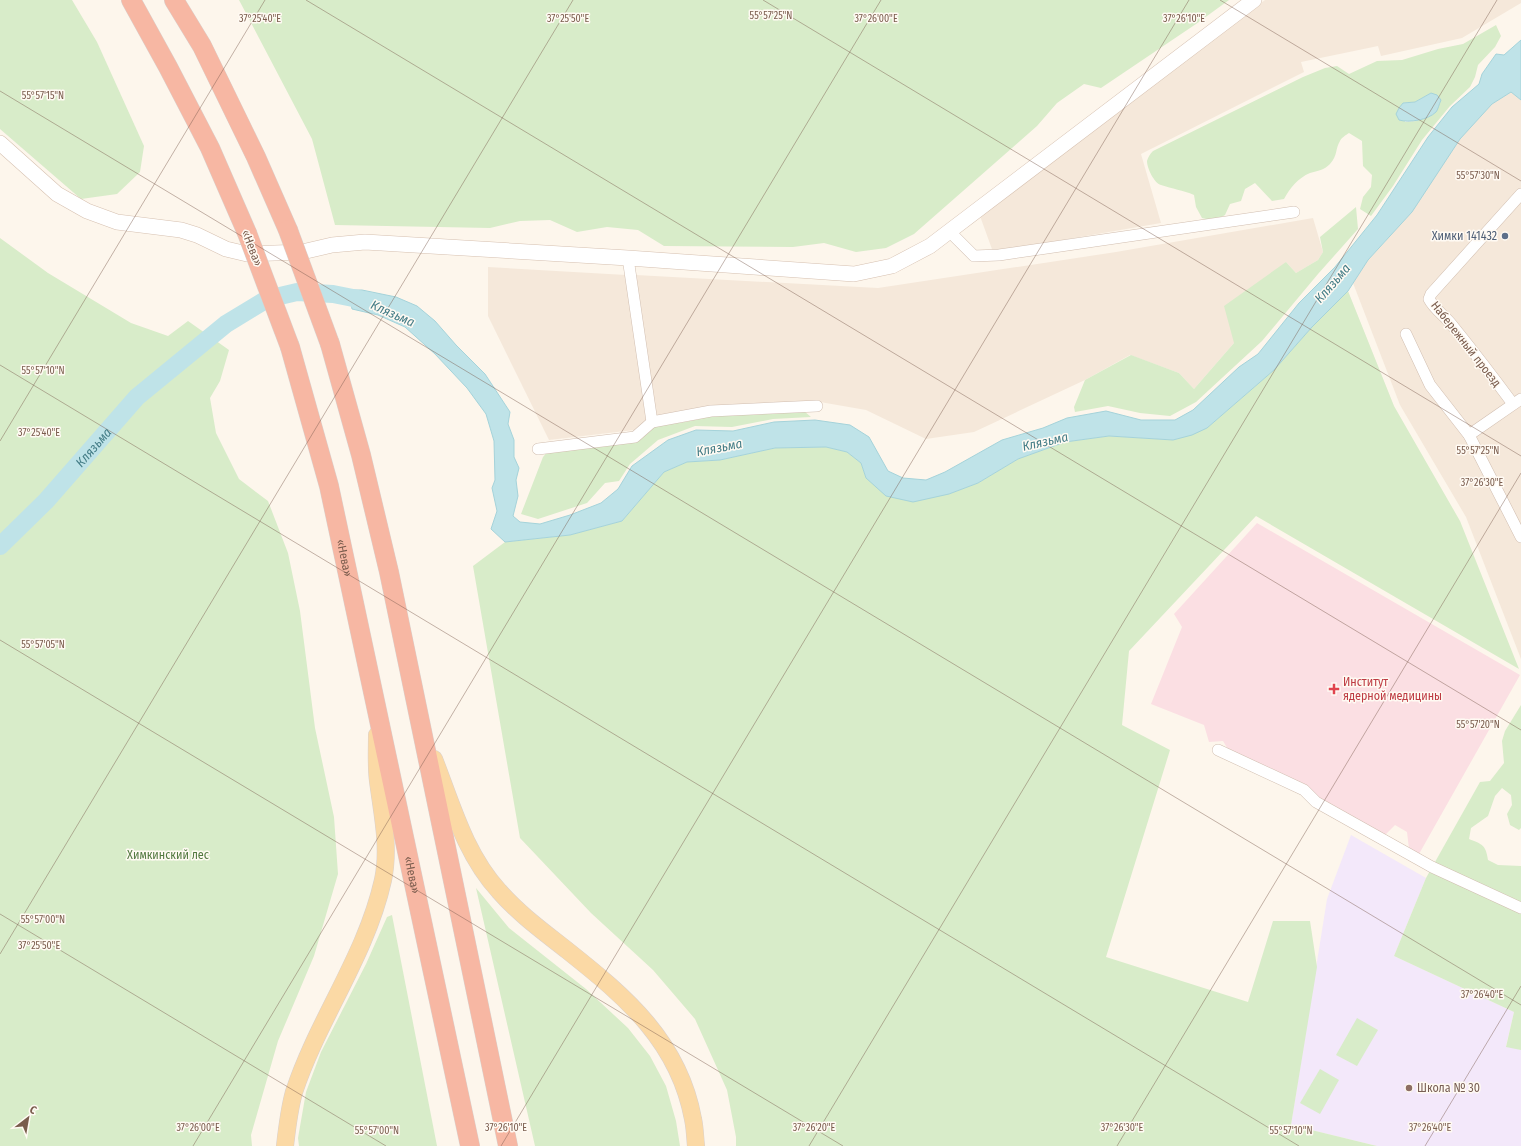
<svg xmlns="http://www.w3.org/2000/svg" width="1521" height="1146" font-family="'Fira Sans Condensed',sans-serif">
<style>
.residential{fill:#f5e8da}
.education{fill:#f3e8fa}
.medical{fill:#fbdfe3}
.green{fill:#d8ecc9;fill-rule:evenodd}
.water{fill:#bfe3e8;stroke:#a5d3da}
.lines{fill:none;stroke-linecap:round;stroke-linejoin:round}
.river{stroke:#bfe3e8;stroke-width:18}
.street-casing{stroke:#d1beb0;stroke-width:12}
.secondary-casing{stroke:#d6c0b0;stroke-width:16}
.primary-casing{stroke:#dad1cd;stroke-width:18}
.highway-casing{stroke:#dad1cd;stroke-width:20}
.street{stroke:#fff;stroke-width:11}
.secondary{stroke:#fff;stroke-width:15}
.primary{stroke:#fbd9a5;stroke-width:17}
.highway{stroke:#f7b7a3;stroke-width:19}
.highway-bridge-casing{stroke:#dad1cd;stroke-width:20;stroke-linecap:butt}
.highway-bridge{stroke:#f7b7a3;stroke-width:19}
.ticks{fill:none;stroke:#7a5c4d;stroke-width:1;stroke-opacity:0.45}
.service-dot{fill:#5c6f8a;stroke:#fffaf3;stroke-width:1.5}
.health-dot{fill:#e0444e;stroke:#fffaf3;stroke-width:1.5}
.education-dot{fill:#8d6e63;stroke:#fffaf3;stroke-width:1.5}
.labels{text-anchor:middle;stroke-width:3;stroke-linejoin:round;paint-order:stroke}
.service-label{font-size:12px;fill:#4e5e75;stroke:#fffaf3;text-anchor:end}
.street-label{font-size:12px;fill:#7a5c4d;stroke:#fffaf3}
.health-label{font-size:12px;fill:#be3a42;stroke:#fffaf3;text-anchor:start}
.park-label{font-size:12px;fill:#537a41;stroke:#fffaf3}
.education-label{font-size:12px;fill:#785e54;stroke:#fffaf3;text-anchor:start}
.water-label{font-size:13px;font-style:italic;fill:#437c86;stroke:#fffaf3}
.ticks-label{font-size:10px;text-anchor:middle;fill:#7a5c4d;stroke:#fffaf3;stroke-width:3;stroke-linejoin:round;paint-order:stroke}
</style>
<rect width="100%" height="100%" fill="#fdf6ec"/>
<g class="residential">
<path d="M 1265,0 L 1521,0 L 1521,3 L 1462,38 L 1381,56 L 1378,46 L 1301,62 L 1304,72 L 1141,154 L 1161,223 L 993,252 L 980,216 Z"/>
<path d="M 1521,82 L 1521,659 L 1466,517 L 1400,405 L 1353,283 L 1368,260 L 1385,242 L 1460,139 L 1492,104 L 1511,92 Z"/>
<path d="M 1313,218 L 1323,252 L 1318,260 L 1296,273 L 1286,262 L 1234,343 L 1194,389 L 1179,373 L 1130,355 L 1085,380 L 974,432 L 926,439 L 866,410 L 820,402 L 655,418 L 636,275 L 878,288 L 1116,252 Z"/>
<path d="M 488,267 L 626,275 L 647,420 L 634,430 L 549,440 L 488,316 Z"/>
</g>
<path class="education" d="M 1351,835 L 1426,878 L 1394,956 L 1514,1012 L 1506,1046 L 1521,1050 L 1521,1146 L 1377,1146 L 1291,1125 L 1327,899 Z"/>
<path class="medical" d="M 1257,523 L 1520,675 L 1419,854 L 1409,849 L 1407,832 L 1395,825 L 1384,836 L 1320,800 L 1302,783 L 1229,751 L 1223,741 L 1209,742 L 1204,725 L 1151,704 L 1182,627 L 1174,614 Z"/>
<g class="green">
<path d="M 0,0 L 72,0 L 97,42 L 144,146 L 140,172 L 117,194 L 81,199 L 0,129 Z"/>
<path d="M 239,0 L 1229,0 L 1196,24 L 1101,88 L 1084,84 L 1057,103 L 1037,126 L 914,234 L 886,248 L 856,252 L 824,243 L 793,247 L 664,246 L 638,230 L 607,227 L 577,232 L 550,220 L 520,221 L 490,228 L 335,225 L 312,139 Z"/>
<path d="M 1496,25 L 1501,36 L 1495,47 L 1478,65 L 1475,77 L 1470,87 L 1450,106 L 1422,140 L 1393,186 L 1371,216 L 1360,209 L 1363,197 L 1371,187 L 1372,175 L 1363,166 L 1362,141 L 1349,133 C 1346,135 1341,138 1340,141 C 1335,149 1338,155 1330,164 C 1324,170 1318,171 1310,173 C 1298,178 1290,188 1284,199 L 1272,201 L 1255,183 L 1245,189 L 1241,201 L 1230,204 L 1225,215 L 1214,221 L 1202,218 L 1196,207 L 1194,195 C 1183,190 1172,189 1161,185 C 1154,183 1147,168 1147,161 C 1148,157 1150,154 1153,151 L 1303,77 L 1325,68 L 1337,66 L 1349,74 L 1377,61 L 1402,60 L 1438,49 L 1463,44 ZM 1431,93 L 1417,121 L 1405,122 L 1403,103 L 1415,102 Z"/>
<path d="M 1356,207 L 1358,229 L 1318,274 L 1262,341 L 1196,402 L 1170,416 L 1140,413 L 1108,406 L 1075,412 L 1074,407 L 1085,380 L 1131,355 L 1179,373 L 1194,389 L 1234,343 L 1224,306 L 1286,262 L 1296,273 L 1318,260 L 1323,252 L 1320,237 Z"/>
<path d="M 0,238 L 48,273 L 131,323 L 168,336 L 188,321 L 229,350 L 220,381 L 210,398 L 216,433 L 239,479 L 268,501 L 288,553 L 300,611 L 315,728 L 334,817 L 338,874 L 314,956 L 278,1041 L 251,1135 L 252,1146 L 0,1146 Z"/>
<path d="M 1348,291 L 1394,406 L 1460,521 L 1519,669 L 1256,516 L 1129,651 L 1122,725 L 1170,750 L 1106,957 L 1248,1002 L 1273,921 L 1310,921 L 1317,967 L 1291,1125 L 1377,1146 L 736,1146 L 736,1137 L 727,1090 L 695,1019 L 653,970 L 591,913 L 520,838 L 473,566 L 505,542 L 570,535 L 622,521 L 664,472 L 687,462 L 720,460 L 775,448 L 826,447 L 847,452 L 861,463 L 866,478 L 949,494 L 978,483 L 1018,459 L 1065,442 L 1109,436 L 1173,440 L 1207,428 L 1274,370 L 1312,327 Z"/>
<path d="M 804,411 L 811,417 L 773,419 L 732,427 L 695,426 L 658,440 L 630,464 L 619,481 L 605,483 L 587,503 L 538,519 L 521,514 L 543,457 L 549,450 L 569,449 L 653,426 L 685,422 L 731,412 Z"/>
<path d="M 1521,705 L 1521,828 L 1519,830 L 1510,825 L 1507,814 L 1512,805 L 1511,795 L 1502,788 L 1495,796 L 1488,816 L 1471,828 L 1469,839 C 1482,844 1486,845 1488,860 L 1498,865 L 1521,866 L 1521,1050 L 1506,1047 L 1514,1012 L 1394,956 L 1426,878 L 1480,782 L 1490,781 L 1504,763 L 1502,741 L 1505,731 Z"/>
<path d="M 476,888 L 509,928 L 586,989 L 628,1028 L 650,1056 L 666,1086 L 676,1121 L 680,1146 L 535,1146 Z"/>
<path d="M 392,915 L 437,1146 L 299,1146 L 298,1138 L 306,1092 L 321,1052 L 366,964 L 387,917 Z"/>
<path d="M 1357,1018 L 1378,1030 L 1357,1066 L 1336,1055 Z"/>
<path d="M 1320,1069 L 1339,1080 L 1320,1114 L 1300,1103 Z"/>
</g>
<g class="water">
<path d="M 1521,40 L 1521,100 L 1511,92 L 1492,104 L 1460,139 L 1412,212 L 1368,260 L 1348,291 L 1312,327 L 1274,370 L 1207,428 L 1192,435 L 1173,440 L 1109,436 L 1065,442 L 1018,459 L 978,483 L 949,494 L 913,502 L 886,496 L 866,478 L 861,463 L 847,452 L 826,447 L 775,448 L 720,460 L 687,462 L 664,472 L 622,521 L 570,535 L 505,542 L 491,529 L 497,511 L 492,488 L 495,480 L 494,441 L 486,414 L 467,388 L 435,354 L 405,327 L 378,315 L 352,309 L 348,290 L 362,290 L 396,297 L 417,306 L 435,321 L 456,345 L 485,374 L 510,412 L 508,424 L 514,440 L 514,457 L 519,468 L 516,480 L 518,496 L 513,516 L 520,522 L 540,524 L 570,515 L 601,503 L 618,489 L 632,466 L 668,440 L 696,430 L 733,431 L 774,422 L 815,420 L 850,425 L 869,437 L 888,471 L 903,478 L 926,480 L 945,472 L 1002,440 L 1043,428 L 1067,418 L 1106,411 L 1141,420 L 1175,420 L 1193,410 L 1239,367 L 1258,354 L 1299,303 L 1335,267 L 1377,215 L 1428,137 L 1452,107 L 1479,84 L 1482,74 L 1496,54 L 1504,55 Z"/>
<path d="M 1431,93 L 1437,95 L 1441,100 C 1439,104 1438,110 1436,112 C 1428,120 1409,123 1399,120 L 1396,114 L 1399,108 L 1403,103 L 1415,102 Z"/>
</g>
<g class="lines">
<path class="river" id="s1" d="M 0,546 L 46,501 L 137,397 L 226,324 L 267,299 L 297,292 L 333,294 L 373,302"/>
<defs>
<g id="street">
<path d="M 949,231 L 974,256 L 999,255 L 1294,212"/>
<path d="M 628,258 L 652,422 L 711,411 L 817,406"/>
<path d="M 1406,334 L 1430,385 L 1469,435 L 1521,537"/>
<path d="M 1513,404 C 1493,377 1473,351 1452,325 C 1445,316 1434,309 1429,299 L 1431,294 L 1521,194"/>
<path d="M 1469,435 L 1521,399"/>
<path d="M 538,449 L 635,437 L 652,422"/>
<path d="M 1218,750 L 1304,790 L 1316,802 L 1432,867 L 1521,908"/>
</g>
<path id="secondary" d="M 0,143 L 57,194 L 87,211 L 117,222 L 181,230 L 197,235 L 226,249 L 247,254 L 302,252 L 332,245 L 365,242 L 628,258 L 854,274 L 892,266 L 930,246 L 1254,0"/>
<g id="primary">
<path d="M 434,759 C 452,805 465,854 499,891 C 519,914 544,932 568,951 C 626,997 679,1042 693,1119 C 695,1128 695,1137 696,1146"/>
<path d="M 285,1146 C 287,1128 289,1110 294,1092 C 318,1019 366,956 383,880 C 390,847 382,813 378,781 C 376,766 377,750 377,735"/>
</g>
<g id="highway">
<path d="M 131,0 L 168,67 L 210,148 L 247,233"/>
<path d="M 174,0 L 202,46 L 256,157 L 288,230"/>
<path d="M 330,344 L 361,455 L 389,572 L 508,1146"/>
<path id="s2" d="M 290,347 L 329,486 L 470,1146"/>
</g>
</defs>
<use href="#street" class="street-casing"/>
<use href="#secondary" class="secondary-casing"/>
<use href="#primary" class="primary-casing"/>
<use href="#highway" class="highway-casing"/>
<use href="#street" class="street"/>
<use href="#secondary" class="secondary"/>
<use href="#primary" class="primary"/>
<use href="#highway" class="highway"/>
<defs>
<g id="highway-bridge">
<path d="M 288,230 L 330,344"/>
<path d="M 247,233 L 290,347"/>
</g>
</defs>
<use href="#highway-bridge" class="highway-bridge-casing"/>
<use href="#highway-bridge" class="highway-bridge"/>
</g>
<path class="ticks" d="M 306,0 L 1521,730M 763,0 L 1521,456M 1220,0 L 1521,181M 0,91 L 1521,1005M 0,365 L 1299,1146M 0,441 L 265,0M 0,640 L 843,1146M 0,914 L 386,1146M 0,954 L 573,0M 193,1146 L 881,0M 501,1146 L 1189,0M 809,1146 L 1497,0M 1117,1146 L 1521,473M 1425,1146 L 1521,986"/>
<circle class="service-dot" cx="1505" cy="236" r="4"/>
<path class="health-dot" d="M1332 683h4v4h4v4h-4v4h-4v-4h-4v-4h4z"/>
<circle class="education-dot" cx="1409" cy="1088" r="4"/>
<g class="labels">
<g class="service-label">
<text x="1497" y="240">Химки 141432</text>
</g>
<g class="street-label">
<text transform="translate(252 248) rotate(69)" y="4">«Нева»</text>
<text transform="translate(1466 344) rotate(52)" y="4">Набережный проезд</text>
<text dy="4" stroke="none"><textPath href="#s2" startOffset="218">«Нева»</textPath></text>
<text dy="4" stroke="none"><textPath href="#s2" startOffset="542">«Нева»</textPath></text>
</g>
<g class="health-label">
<text x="1343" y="686">Институт<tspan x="1343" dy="14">ядерной медицины</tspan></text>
</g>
<g class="park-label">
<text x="168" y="859">Химкинский лес</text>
</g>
<g class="education-label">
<text x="1417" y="1092">Школа № 30</text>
</g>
<g class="water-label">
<text transform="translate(1332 283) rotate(-49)" y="5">Клязьма</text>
<text transform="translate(393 313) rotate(24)" y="5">Клязьма</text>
<text transform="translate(1045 441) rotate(-13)" y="5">Клязьма</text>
<text dy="5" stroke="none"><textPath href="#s1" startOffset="136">Клязьма</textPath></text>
<text transform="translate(719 447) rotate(-11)" y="5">Клязьма</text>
</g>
</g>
<g class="ticks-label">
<text x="771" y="19">55°57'25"N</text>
<text x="568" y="22">37°25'50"E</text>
<text x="876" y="22">37°26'00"E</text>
<text x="260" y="22">37°25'40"E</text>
<text x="1184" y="22">37°26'10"E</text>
<text x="43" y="99">55°57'15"N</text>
<text x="1478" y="179">55°57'30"N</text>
<text x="43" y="374">55°57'10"N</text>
<text x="39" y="436">37°25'40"E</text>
<text x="1478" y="454">55°57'25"N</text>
<text x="1482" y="486">37°26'30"E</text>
<text x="43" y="648">55°57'05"N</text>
<text x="1478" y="728">55°57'20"N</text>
<text x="43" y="923">55°57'00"N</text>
<text x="39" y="949">37°25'50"E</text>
<text x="1482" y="998">37°26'40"E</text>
<text x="198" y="1131">37°26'00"E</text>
<text x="506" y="1131">37°26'10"E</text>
<text x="814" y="1131">37°26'20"E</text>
<text x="1122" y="1131">37°26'30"E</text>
<text x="1430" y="1131">37°26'40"E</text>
<text x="377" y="1134">55°57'00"N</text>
<text x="1291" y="1134">55°57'10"N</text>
</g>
<g transform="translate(28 1118) rotate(31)" stroke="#fffaf3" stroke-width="3" paint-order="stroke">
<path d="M0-3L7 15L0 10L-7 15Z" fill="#7a5c4d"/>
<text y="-6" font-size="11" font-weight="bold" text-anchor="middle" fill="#7a5c4d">С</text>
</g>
</svg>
